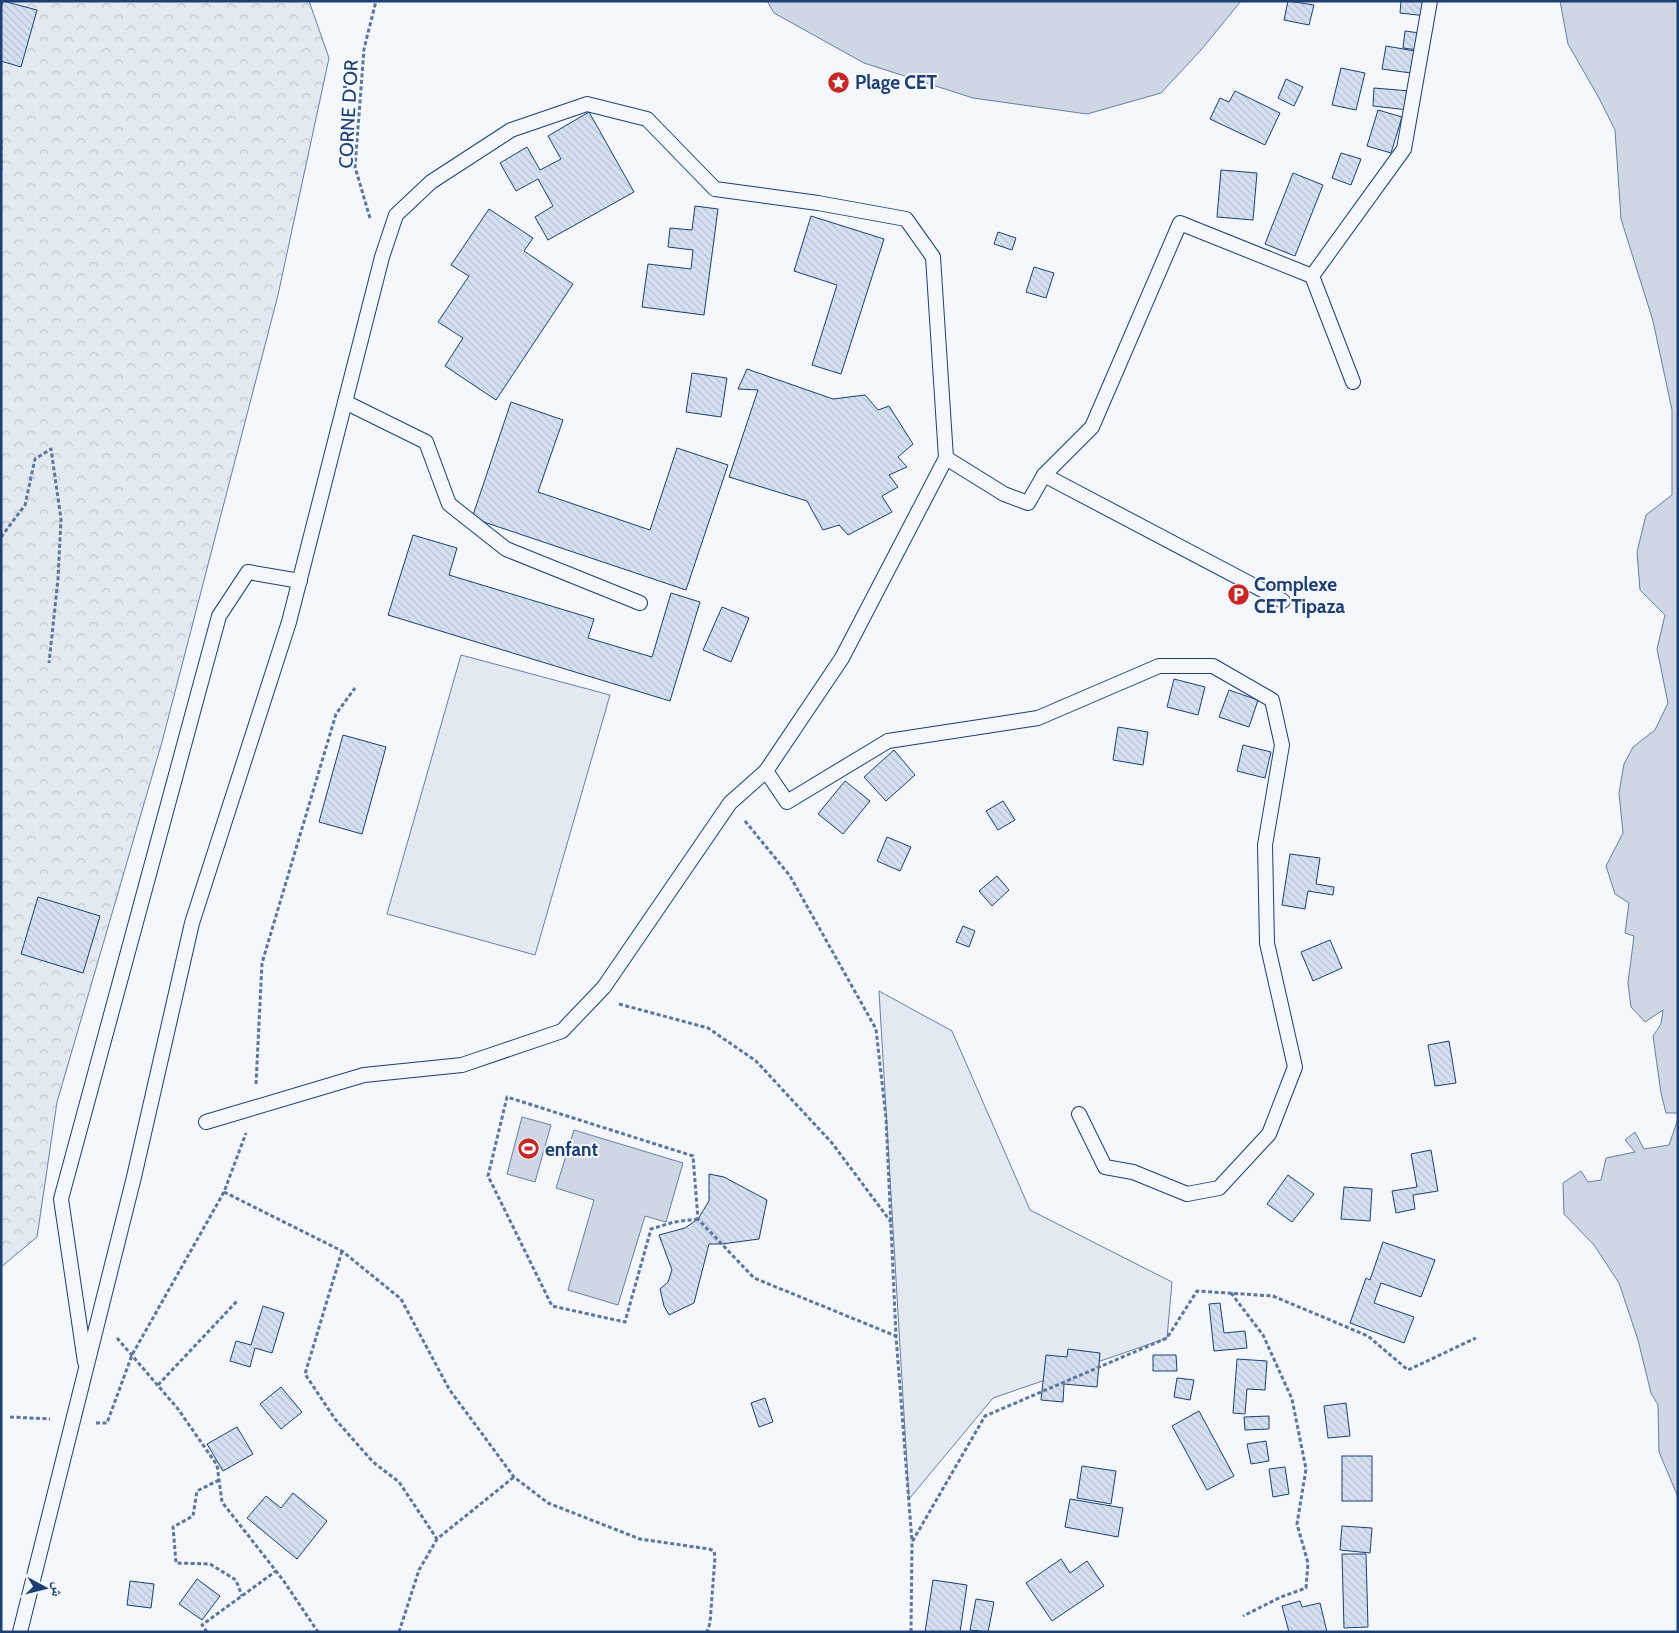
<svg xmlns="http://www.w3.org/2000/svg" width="1679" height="1633" font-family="Cabin,'Noto Naskh Arabic',sans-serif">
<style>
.forest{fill:url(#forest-crowns);stroke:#687fa3}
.green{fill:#e3e9f0;stroke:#687fa3}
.water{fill:#cfd7e4;stroke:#687fa3}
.building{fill:url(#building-back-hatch);stroke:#1d3f73}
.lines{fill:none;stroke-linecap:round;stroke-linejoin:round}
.lane-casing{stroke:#1d3f73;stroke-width:16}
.path{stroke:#5e769c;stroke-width:3;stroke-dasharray:4 2.5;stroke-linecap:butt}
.lane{stroke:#f4f7fb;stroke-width:14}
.labels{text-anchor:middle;stroke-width:4;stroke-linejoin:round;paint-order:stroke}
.poi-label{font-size:19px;font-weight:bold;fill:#1d3f73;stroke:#f4f7fb;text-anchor:start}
.street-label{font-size:19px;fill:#1d3f73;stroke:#f4f7fb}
</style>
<defs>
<pattern id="forest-crowns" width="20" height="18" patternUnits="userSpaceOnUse" patternTransform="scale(1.25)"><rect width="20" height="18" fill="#e3e9f0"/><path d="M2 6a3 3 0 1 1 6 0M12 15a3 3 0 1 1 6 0" fill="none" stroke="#c2c9d1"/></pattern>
<pattern id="building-back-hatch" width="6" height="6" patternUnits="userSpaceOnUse" patternTransform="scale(1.25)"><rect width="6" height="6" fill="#d5e0f0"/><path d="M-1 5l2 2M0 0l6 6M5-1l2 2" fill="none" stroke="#b6c1d1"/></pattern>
</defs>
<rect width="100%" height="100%" fill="#f4f7fb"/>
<path class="forest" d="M 1,1 L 309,1 L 329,58 L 278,295 L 162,742 L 57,1102 L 37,1237 L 1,1267 Z"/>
<g class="green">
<path d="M 461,655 L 610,695 L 535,955 L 387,914 Z"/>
<path d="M 879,991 L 952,1031 L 1030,1210 L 1172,1282 L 1167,1338 L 993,1398 L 909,1499 Z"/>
</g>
<g class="water">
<path d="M 767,1 L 1241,1 L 1201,50 L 1161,93 L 1087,114 L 973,98 L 864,63 L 774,13 Z"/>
<path d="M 1560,1 L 1678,1 L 1678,1113 L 1666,1113 L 1661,1093 L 1653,1036 L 1661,1024 L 1663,1010 L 1645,1022 L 1631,1007 L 1628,983 L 1634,936 L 1625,933 L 1629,903 L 1615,894 L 1606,866 L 1623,833 L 1619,793 L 1624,764 L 1633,747 L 1655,730 L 1668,703 L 1657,649 L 1665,615 L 1640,590 L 1637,552 L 1646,515 L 1672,495 L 1672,410 L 1653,321 L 1621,219 L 1615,130 L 1599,98 L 1568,44 Z"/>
<path d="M 522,1117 L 551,1125 L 535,1182 L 507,1174 Z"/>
<path d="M 1678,1119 L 1678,1497 L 1659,1452 L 1658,1405 L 1651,1393 L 1638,1340 L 1619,1283 L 1594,1245 L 1564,1214 L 1563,1183 L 1581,1171 L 1588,1182 L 1601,1180 L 1606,1158 L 1635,1152 L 1625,1140 L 1635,1132 L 1644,1149 L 1669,1145 Z"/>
<path d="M 574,1130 L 683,1163 L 666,1222 L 645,1216 L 618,1305 L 568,1290 L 594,1200 L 556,1188 Z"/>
</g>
<g class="building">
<path d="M 3,1 L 37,10 L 21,67 L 1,61 L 1,8 Z"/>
<path d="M 1288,1 L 1314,5 L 1309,25 L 1284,20 Z"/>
<path d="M 1401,1 L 1427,1 L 1426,16 L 1400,13 Z"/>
<path d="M 1405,31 L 1420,33 L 1418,50 L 1403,48 Z"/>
<path d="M 1386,46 L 1415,51 L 1411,73 L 1382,69 Z"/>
<path d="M 1341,68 L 1365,73 L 1356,110 L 1332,105 Z"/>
<path d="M 1286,79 L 1303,87 L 1294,106 L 1278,98 Z"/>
<path d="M 1374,88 L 1410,91 L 1408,110 L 1373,106 Z"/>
<path d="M 1235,91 L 1280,113 L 1265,145 L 1210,119 L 1220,98 L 1229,102 Z"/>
<path d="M 1378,110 L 1402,117 L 1391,153 L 1367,146 Z"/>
<path d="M 589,112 L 634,192 L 548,240 L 535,217 L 553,206 L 538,179 L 516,191 L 500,163 L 527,147 L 540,170 L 561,159 L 548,136 Z"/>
<path d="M 1341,153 L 1361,159 L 1351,185 L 1332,178 Z"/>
<path d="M 1221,170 L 1257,173 L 1253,220 L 1217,217 Z"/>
<path d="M 1293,173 L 1323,185 L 1295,256 L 1265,244 Z"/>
<path d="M 695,206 L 718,209 L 704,315 L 642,307 L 648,264 L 691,269 L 693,250 L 668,247 L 670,228 L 692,230 Z"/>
<path d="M 489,209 L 533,238 L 524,251 L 573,284 L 496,400 L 445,366 L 463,338 L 438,322 L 469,276 L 451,265 Z"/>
<path d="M 811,216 L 884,239 L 841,374 L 812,365 L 837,285 L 794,271 Z"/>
<path d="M 998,232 L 1016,238 L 1012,250 L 994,244 Z"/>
<path d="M 1034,267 L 1054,273 L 1046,298 L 1026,292 Z"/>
<path d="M 747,369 L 833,399 L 865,395 L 878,410 L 889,406 L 913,444 L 898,457 L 907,467 L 889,475 L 898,487 L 882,496 L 892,512 L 848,535 L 839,525 L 823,530 L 807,501 L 729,477 L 758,390 L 738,389 Z"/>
<path d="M 692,373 L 727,378 L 721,417 L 686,412 Z"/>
<path d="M 511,402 L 563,420 L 538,492 L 650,530 L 677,448 L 728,465 L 686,590 L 472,518 Z"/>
<path d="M 413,535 L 457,548 L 449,575 L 594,619 L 588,638 L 652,657 L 671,593 L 700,602 L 670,701 L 388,615 Z"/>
<path d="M 722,607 L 749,618 L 731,662 L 703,650 Z"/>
<path d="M 1174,679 L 1205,687 L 1198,715 L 1167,707 Z"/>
<path d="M 1229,690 L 1258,700 L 1249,727 L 1219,717 Z"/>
<path d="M 1118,727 L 1148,732 L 1143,765 L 1113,760 Z"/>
<path d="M 343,735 L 386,747 L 362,834 L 319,822 Z"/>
<path d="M 1243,745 L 1271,752 L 1265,778 L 1237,771 Z"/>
<path d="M 894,750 L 915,775 L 886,801 L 864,777 Z"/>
<path d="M 845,781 L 870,801 L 843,834 L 818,814 Z"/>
<path d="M 1003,801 L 1015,820 L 998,830 L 986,811 Z"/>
<path d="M 887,837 L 911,847 L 900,871 L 877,861 Z"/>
<path d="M 1290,854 L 1320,858 L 1316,884 L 1334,887 L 1333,895 L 1308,891 L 1305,909 L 1282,905 Z"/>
<path d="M 997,876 L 1009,890 L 992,906 L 979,891 Z"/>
<path d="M 38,897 L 100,916 L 83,973 L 21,954 Z"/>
<path d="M 963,926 L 975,931 L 969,947 L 956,942 Z"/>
<path d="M 1330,940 L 1342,968 L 1313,981 L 1301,952 Z"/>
<path d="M 1449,1041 L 1456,1083 L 1435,1086 L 1428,1045 Z"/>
<path d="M 1431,1150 L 1438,1191 L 1413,1195 L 1415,1209 L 1396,1213 L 1392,1191 L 1417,1187 L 1411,1154 Z"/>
<path d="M 709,1174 L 724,1177 L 767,1200 L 759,1239 L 722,1244 L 709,1244 L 694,1303 L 669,1315 L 664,1306 L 660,1289 L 668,1282 L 672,1270 L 659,1235 L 685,1228 L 698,1219 L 709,1201 Z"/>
<path d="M 1288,1175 L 1314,1194 L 1292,1222 L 1267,1204 Z"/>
<path d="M 1344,1187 L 1372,1189 L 1370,1221 L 1341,1219 Z"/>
<path d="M 1383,1242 L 1435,1260 L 1421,1297 L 1381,1283 L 1374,1303 L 1414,1317 L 1404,1343 L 1350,1323 L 1366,1278 L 1370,1280 Z"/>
<path d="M 1220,1303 L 1224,1333 L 1245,1331 L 1247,1348 L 1214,1351 L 1209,1304 Z"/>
<path d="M 263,1306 L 284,1313 L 272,1353 L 255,1348 L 250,1367 L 230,1361 L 236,1341 L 251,1345 Z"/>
<path d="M 1068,1349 L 1100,1353 L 1097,1387 L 1064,1384 L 1063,1402 L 1041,1400 L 1046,1355 L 1067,1357 Z"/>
<path d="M 1153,1355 L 1176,1355 L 1177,1371 L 1153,1371 Z"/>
<path d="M 1237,1359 L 1267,1361 L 1265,1390 L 1247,1389 L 1245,1414 L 1233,1413 Z"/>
<path d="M 1177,1378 L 1194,1380 L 1190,1400 L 1174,1397 Z"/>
<path d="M 281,1387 L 302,1412 L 281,1429 L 260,1404 Z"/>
<path d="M 765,1398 L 773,1422 L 759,1427 L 751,1403 Z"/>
<path d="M 1346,1403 L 1350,1436 L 1328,1438 L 1324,1406 Z"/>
<path d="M 1199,1411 L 1234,1476 L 1207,1490 L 1172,1426 Z"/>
<path d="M 1269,1416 L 1269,1429 L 1245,1430 L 1244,1417 Z"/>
<path d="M 237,1427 L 253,1454 L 223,1471 L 207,1444 Z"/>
<path d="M 1266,1441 L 1269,1461 L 1251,1464 L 1247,1444 Z"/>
<rect x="1342" y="1456" width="30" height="45"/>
<path d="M 1082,1466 L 1116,1471 L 1111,1504 L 1077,1498 Z"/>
<path d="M 1285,1467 L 1289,1494 L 1273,1497 L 1269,1469 Z"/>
<path d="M 293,1493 L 327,1521 L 297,1559 L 247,1518 L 266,1496 L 281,1508 Z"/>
<path d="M 1070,1499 L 1123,1508 L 1118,1537 L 1065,1527 Z"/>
<path d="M 1342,1526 L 1372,1528 L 1370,1553 L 1340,1550 Z"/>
<path d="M 1342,1554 L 1366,1554 L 1368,1627 L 1344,1628 Z"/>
<path d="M 1061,1559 L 1070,1573 L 1087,1561 L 1104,1586 L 1052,1621 L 1026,1583 Z"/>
<path d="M 197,1579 L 220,1596 L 202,1620 L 179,1604 Z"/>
<path d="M 933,1580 L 967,1585 L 960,1632 L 925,1632 Z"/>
<path d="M 130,1581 L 154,1584 L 151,1608 L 127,1605 Z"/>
<path d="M 976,1599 L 994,1602 L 988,1632 L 970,1630 Z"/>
<path d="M 1300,1601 L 1302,1607 L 1320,1603 L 1327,1632 L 1289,1632 L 1282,1606 Z"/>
</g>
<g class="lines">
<defs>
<g id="lane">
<path d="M 1312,276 L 1404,149 L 1430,1"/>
<path d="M 345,402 L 426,442 L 449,504 L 506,549 L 640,603"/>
<path d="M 946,458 L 842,658 L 766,771 L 787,802 L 888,741 L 1038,718 L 1159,666 L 1213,666 L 1272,700 L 1282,745 L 1265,845 L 1267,943 L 1295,1067 L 1269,1134 L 1219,1188 L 1187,1194 L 1133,1172 L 1105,1167 L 1079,1114"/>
<path d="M 1044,475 L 1092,427 L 1180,223 L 1312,276 L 1353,382"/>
<path d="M 206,1122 L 364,1075 L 462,1065 L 562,1031 L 604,987 L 730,803 L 766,771"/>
<path d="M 85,1362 L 61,1199 L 219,616 L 248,572 L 300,581"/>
<path d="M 20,1632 L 134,1177 L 192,923 L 289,622 L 382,257 L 396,215 L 431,182 L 511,130 L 587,104 L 647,119 L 715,189 L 818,203 L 906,219 L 933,257 L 946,458 L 1004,494 L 1028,503 L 1044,475 L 1283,601"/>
</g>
</defs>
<use href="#lane" class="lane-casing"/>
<g class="path">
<path d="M 1,140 L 1,171"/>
<path d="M 370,218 L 355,167 L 364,49 L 376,1"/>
<path d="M 1,537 L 25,505 L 35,459 L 51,449 L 61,519 L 58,579 L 49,663"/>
<path d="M 745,821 L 790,876 L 876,1029 L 886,1118 L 896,1336 L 912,1542"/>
<path d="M 619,1004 L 708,1028 L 756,1061 L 832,1143 L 891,1222"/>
<path d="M 256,1084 L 262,963 L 336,714 L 355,688"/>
<path d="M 224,1192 L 342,1251 L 401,1299 L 449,1389 L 514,1477 L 548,1503 L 640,1539 L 709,1549 L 714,1551 L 715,1557 L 710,1623 L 707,1632"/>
<path d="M 698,1219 L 674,1222 L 651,1229 L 625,1322 L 552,1306 L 488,1176 L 507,1097 L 693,1156 L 698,1219 L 754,1278 L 896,1336"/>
<path d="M 342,1251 L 305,1374 L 335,1419 L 373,1462 L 399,1482 L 437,1539 L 514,1477"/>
<path d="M 1231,1293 L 1263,1335 L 1292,1399 L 1306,1469 L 1297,1524 L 1308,1563 L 1306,1588 L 1281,1597 L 1243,1616"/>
<path d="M 117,1338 L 178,1409 L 217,1465 L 222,1502 L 283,1580 L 318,1632"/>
<path d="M 158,1385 L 238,1300"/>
<path d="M 10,1417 L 50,1419"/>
<path d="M 96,1423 L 107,1423 L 132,1355 L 224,1192 L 246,1133"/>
<path d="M 219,1480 L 197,1491 L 193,1516 L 173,1527 L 176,1563 L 210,1564 L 236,1580 L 242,1596"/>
<path d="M 207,1632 L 202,1625 L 276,1571"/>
<path d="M 399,1632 L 419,1570 L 437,1539"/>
<path d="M 911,1632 L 912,1542 L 985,1416 L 1167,1338 L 1197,1291 L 1273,1296 L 1368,1336 L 1408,1370 L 1476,1338"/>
</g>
<use href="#lane" class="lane"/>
</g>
<defs>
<symbol id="sight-disc" viewBox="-11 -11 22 22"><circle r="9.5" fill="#c62828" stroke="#f4f7fb"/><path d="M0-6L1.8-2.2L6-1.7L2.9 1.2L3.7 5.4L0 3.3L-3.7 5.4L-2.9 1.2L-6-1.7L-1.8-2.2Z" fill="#fff"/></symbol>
<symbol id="parking-disc" viewBox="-11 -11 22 22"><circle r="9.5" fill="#c62828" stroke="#f4f7fb"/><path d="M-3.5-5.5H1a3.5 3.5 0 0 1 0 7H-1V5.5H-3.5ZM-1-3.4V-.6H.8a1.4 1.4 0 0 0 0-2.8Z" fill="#fff"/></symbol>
<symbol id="stadium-disc" viewBox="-11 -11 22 22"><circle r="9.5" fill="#c62828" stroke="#f4f7fb"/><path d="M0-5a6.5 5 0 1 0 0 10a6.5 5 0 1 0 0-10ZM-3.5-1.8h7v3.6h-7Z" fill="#fff"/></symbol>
</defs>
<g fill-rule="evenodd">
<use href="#sight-disc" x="826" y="70" width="25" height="25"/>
<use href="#parking-disc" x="1226" y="582" width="25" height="25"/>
<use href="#stadium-disc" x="516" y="1136" width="25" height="25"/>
</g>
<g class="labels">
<g class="poi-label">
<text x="855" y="89">Plage CET</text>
<text x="1254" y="591">Complexe<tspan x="1254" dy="22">CET Tipaza</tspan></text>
<text x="545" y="1156">enfant</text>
</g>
<g class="street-label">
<text transform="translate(348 114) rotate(-87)" y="7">CORNE D'OR</text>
</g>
</g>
<rect width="1679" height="1633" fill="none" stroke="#1d3f73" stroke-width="5"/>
<g transform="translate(45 1588) rotate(97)" stroke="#f4f7fb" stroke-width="4" paint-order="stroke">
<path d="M0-4L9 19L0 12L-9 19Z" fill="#1d3f73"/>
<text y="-8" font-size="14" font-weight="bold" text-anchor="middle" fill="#1d3f73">ش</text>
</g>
</svg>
